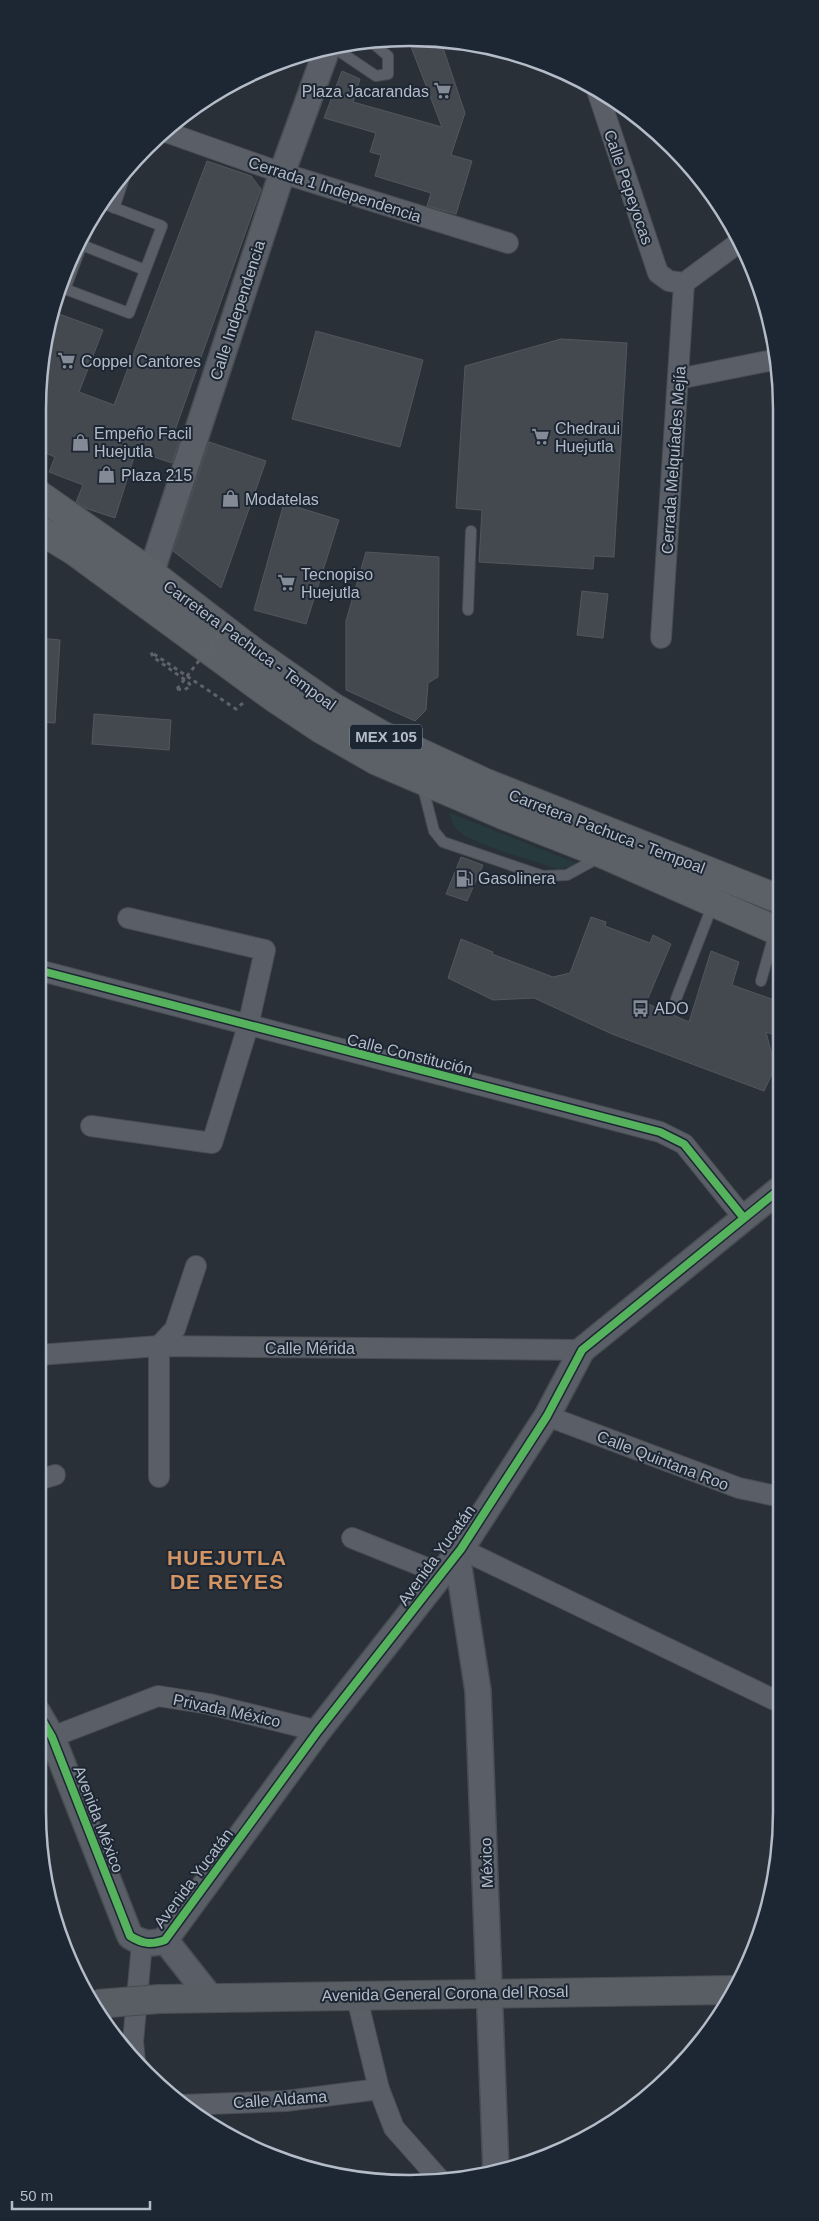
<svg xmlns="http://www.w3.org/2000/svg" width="819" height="2221" font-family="Arial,sans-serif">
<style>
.green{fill:#273a3e}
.building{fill:#444950;stroke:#52575f}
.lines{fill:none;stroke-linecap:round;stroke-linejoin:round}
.service-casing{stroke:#484c53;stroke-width:12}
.minor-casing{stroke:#484c53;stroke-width:22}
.tertiary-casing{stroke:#484c53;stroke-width:28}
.secondary-casing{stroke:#484c53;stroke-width:30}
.primary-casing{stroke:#484c55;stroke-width:30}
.path{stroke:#5d636a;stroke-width:3;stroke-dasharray:4 4;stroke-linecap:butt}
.service{stroke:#5a5e66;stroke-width:10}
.minor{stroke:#5a5e66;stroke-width:20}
.tertiary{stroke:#5a5e66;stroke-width:25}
.secondary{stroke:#595d64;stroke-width:28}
.primary{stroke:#5c6168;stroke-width:28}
.secondary-bridge-casing{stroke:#484c53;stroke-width:30;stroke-linecap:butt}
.path-bridge{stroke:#5d636a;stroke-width:3;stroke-dasharray:4 4;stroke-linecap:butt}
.secondary-bridge{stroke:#595d64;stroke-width:28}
.cycleway-casing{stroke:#1d2633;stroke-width:11}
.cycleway{stroke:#56b35d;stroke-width:8}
.labels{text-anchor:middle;stroke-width:4;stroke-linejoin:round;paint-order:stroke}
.shield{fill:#1d2633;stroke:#878f9c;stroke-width:1}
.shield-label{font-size:15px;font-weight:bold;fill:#b4bcc9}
.poi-label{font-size:16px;fill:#b4bcc9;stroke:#1d2633;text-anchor:start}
.street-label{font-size:16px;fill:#b4bcc9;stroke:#1d2633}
.district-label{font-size:21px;font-weight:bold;letter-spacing:1px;fill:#d59563;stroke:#1d2633}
.rim{fill:none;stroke:#b4bcc9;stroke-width:2.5}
</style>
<rect width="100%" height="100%" fill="#2a3038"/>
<path class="green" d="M 450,813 L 576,863 L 570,867 L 558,869 C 532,860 482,847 461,833 C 454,828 451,820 450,813 Z"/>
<g class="building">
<path d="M 434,38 L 440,39 L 465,113 L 451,155 L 472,161 L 456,214 L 427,206 L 431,193 L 375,176 L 381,155 L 370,152 L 376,133 L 324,118 L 342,71 L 360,79 L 353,102 L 442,127 L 408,39 Z"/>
<path d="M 207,161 L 251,176 L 261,189 L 174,433 L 181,436 L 172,463 L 136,451 L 115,518 L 85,508 L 76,502 L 83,485 L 49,472 L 55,457 L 38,450 L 38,410 L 50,314 L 51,311 L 103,330 L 79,392 L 114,405 Z"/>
<path d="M 316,331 L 423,360 L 400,447 L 292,419 Z"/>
<path d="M 561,339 L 627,343 L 614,557 L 594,556 L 593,569 L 479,562 L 482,510 L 456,508 L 465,366 Z"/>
<path d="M 209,442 L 266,461 L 221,588 L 173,551 Z"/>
<path d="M 284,503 L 339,520 L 306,624 L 254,610 Z"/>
<path d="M 366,552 L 439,557 L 438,677 L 428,683 L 426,710 L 415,721 L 346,690 L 346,621 Z"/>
<path d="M 582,591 L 608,594 L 603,638 L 577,635 Z"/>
<path d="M 38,638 L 60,640 L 55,723 L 38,722 Z"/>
<path d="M 94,714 L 171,720 L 169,750 L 92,744 Z"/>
<path d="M 461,857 L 483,865 L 467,901 L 446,894 Z"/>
<path d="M 591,917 L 606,922 L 605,926 L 650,943 L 653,935 L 671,944 L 646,1003 L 689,1022 L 711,951 L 739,962 L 732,985 L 780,1002 L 780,1037 L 766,1032 L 774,1063 L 772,1074 L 764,1091 L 612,1034 L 534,998 L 493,1000 L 448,978 L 461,939 L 493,952 L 492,954 L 553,977 L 570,973 Z"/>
</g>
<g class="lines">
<defs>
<g id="service">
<path d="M 333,47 L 376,76 L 388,74 L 388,56 L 369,40"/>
<path d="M 114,208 L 127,169"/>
<path d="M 90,223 L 65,289 L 129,313 L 162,226 L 102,203"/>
<path d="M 82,245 L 145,270"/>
<path d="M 468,610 L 471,531"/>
<path d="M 422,784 L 434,831 L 443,842 L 543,876 L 567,875 L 600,857"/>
<path d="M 761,981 L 775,931"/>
<path d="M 676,999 L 713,904"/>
</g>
<g id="minor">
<path d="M 596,87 L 658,273 L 669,281 L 684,283 L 741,241"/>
<path d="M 163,131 L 282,173 L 508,243"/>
<path d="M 678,379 L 778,359"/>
<path d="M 661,638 L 684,283"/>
<path d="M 38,970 L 660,1132 L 684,1144 L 743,1217"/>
<path d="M 91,1126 L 212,1143 L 248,1026 L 265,950 L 128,918"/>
<path d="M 38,1355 L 159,1346 L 582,1350"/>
<path d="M 547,1416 L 739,1488 L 781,1497"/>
<path d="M 159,1477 L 159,1346 L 175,1329 L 196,1266"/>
<path d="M 38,1480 L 55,1475"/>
<path d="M 352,1538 L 442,1574"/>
<path d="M 461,1549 L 781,1703"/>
<path d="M 52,1737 L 158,1696 L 209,1704 L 318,1731"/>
<path d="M 356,1994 L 379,2089 L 394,2128 L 441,2181"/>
<path d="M 135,2061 L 133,2042 L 142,1943"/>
<path d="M 181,2105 L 286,2101 L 379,2089"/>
</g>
<g id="tertiary">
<path d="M 151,573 L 282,173 L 327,49"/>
<path d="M 457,1555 L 478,1691 L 496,2172"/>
<path d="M 38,1713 L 52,1737 L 130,1936 C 143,1944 151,1945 165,1940 L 318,1731 L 461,1549 L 547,1416 L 582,1350 L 780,1189"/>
<path d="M 165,1940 L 210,1997"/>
</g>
<path id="secondary" d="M 159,1999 L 731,1990"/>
<g id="primary">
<path d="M 38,494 L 151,573 L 254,652 L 333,707 L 380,734 L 486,783 L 779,899"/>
<path d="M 38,529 L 74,551 L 273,697 L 321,729 L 377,761 L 503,815 L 605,855 L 780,932"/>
</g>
</defs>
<use href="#service" class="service-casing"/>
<use href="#minor" class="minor-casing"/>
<use href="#tertiary" class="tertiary-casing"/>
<use href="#secondary" class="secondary-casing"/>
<use href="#primary" class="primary-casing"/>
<path class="path" d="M 177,689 L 184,690 L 191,686 L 188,682 L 153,657 L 151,652 L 236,709 L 243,703"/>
<use href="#service" class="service"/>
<use href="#minor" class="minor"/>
<use href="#tertiary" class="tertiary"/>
<use href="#secondary" class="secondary"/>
<use href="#primary" class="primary"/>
<defs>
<path id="secondary-bridge" d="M 97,2004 L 159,1999"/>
</defs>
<use href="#secondary-bridge" class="secondary-bridge-casing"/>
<path class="path-bridge" d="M 177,689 L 226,626"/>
<use href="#secondary-bridge" class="secondary-bridge"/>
<defs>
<g id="cycleway">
<path d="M 38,970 L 660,1132 L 684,1144 L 743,1217"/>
<path d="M 38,1713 L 52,1737 L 130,1936 C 143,1944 151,1945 165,1940 L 318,1731 L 461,1549 L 547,1416 L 582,1350 L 780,1189"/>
</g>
</defs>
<use href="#cycleway" class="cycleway-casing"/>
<use href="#cycleway" class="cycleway"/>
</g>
<defs>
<symbol id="supermarket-bare" viewBox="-9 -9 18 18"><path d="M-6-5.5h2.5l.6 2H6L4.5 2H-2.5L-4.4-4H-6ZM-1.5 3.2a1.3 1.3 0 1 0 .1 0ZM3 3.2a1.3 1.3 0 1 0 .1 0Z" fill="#848b96" stroke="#1d2633" stroke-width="2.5" paint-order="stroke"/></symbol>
<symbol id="shop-bare" viewBox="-9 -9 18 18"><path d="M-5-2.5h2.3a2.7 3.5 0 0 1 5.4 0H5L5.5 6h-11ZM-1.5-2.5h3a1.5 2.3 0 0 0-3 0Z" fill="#848b96" stroke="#1d2633" stroke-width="2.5" paint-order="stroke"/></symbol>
<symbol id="fuel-bare" viewBox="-9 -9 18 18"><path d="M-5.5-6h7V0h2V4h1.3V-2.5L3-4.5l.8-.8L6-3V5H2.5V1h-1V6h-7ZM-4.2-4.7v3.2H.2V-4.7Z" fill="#848b96" stroke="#1d2633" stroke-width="2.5" paint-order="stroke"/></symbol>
<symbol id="bus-bare" viewBox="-9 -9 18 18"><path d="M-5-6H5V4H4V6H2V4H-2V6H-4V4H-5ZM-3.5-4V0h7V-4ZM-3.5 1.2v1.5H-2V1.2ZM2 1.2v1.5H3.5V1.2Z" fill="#848b96" stroke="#1d2633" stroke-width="2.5" paint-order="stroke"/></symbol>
</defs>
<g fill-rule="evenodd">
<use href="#supermarket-bare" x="430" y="78" width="25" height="25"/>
<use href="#supermarket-bare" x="54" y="348" width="25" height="25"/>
<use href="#supermarket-bare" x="528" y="424" width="25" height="25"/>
<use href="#shop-bare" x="68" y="430" width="25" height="25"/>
<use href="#shop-bare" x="94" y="462" width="25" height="25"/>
<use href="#shop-bare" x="218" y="486" width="25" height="25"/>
<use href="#supermarket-bare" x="274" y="570" width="25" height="25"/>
<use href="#fuel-bare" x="452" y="866" width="25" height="25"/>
<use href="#bus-bare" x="628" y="996" width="25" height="25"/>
</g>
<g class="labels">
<rect class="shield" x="350" y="724.5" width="72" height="25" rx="4"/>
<g class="shield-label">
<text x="386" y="742">MEX 105</text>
</g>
<g class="poi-label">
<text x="429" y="97" text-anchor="end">Plaza Jacarandas</text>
<text x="81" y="367">Coppel Cantores</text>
<text x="555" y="434">Chedraui<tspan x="555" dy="18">Huejutla</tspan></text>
<text x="94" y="439">Empeño Facil<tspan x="94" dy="18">Huejutla</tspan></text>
<text x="121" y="481">Plaza 215</text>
<text x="245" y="505">Modatelas</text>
<text x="301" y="580">Tecnopiso<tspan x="301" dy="18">Huejutla</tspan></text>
<text x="478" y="884">Gasolinera</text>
<text x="654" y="1014">ADO</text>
</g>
<g class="street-label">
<text transform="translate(629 187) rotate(71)" y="6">Calle Pepeyocas</text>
<text transform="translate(335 189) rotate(18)" y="6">Cerrada 1 Independencia</text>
<text transform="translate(237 310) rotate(-72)" y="6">Calle Independencia</text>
<text transform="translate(673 460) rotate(-86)" y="6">Cerrada Melquíades Mejía</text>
<text transform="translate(250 645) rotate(36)" y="6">Carretera Pachuca - Tempoal</text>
<text transform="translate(607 831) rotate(21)" y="6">Carretera Pachuca - Tempoal</text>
<text transform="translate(410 1054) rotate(14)" y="6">Calle Constitución</text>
<text x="310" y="1354">Calle Mérida</text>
<text transform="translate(663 1460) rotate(21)" y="6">Calle Quintana Roo</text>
<text transform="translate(436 1555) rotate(-54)" y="6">Avenida Yucatán</text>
<text transform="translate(227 1710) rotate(12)" y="6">Privada México</text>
<text transform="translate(99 1819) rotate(69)" y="6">Avenida México</text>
<text transform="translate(486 1863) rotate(-92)" y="6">México</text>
<text transform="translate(193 1878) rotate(-53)" y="6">Avenida Yucatán</text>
<text transform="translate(445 1993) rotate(-1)" y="6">Avenida General Corona del Rosal</text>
<text transform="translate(280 2099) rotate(-4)" y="6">Calle Aldama</text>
</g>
<g class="district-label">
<text x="227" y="1565">HUEJUTLA<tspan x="227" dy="24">DE REYES</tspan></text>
</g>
</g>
<path d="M0 0H819V2221H0ZM409 46H410A363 363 0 0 1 773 409V1812A363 363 0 0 1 410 2175H409A363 363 0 0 1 46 1812V409A363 363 0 0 1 409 46Z" fill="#1d2633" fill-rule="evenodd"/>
<path class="rim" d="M409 46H410A363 363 0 0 1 773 409V1812A363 363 0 0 1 410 2175H409A363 363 0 0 1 46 1812V409A363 363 0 0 1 409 46Z"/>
<path d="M12 2201v8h138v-8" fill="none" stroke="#b4bcc9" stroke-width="2.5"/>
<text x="20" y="2201" font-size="15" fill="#b4bcc9" stroke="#1d2633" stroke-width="4" paint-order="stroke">50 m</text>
</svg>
